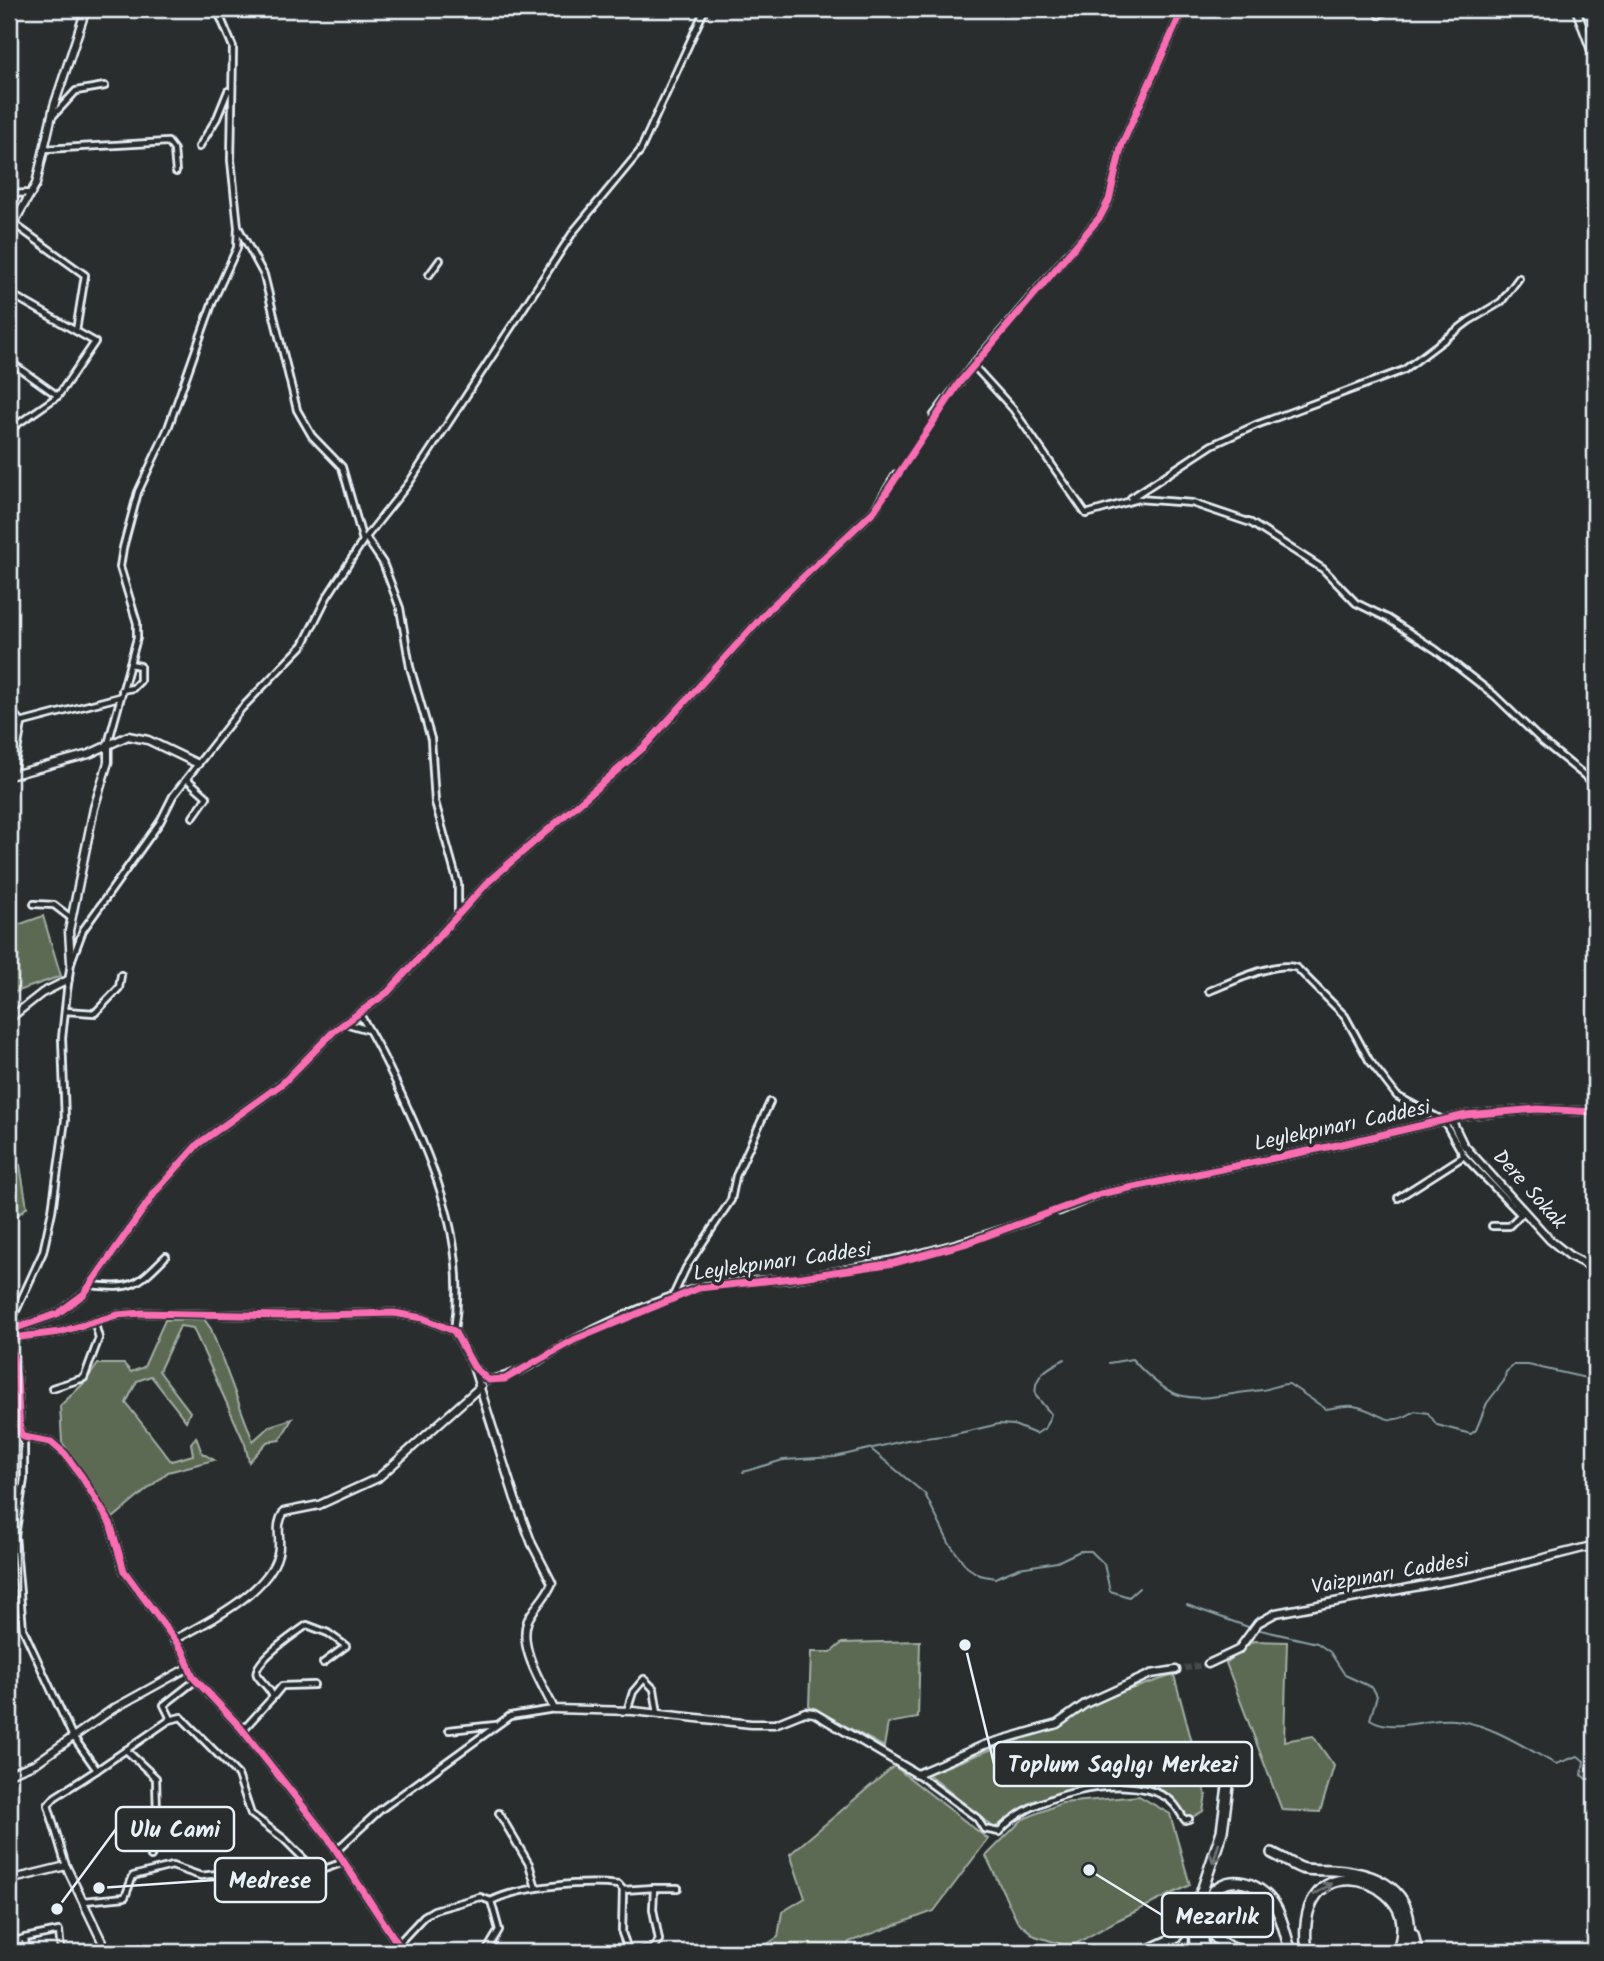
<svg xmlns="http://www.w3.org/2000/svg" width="1604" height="1961" font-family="Kalam,sans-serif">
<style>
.green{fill:#5d6b53;stroke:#a2aea6;stroke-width:2}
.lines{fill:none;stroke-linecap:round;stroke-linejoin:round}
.stream{stroke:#899ea4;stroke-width:2}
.secondary-tunnel{stroke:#464a4c;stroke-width:6;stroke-dasharray:6 3;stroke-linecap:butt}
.street-casing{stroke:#e8f1f8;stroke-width:10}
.secondary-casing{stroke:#e8f1f8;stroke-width:11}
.highway-casing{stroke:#e8f1f8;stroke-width:14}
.street{stroke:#2a2d2e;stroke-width:4.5}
.secondary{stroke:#2a2d2e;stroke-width:6}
.highway{stroke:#2a2d2e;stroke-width:9}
.cycleway-casing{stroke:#2a2d2e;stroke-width:11}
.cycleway{stroke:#f96db3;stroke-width:7}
.oneway{stroke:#6c7275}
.labels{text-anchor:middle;stroke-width:7;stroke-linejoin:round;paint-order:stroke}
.street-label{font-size:21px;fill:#e8f1f8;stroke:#2a2d2e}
.leader{fill:none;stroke:#e8f1f8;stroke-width:2.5}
.callout-dot{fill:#e8f1f8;stroke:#2a2d2e;stroke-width:2.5}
.callout{fill:#2a2d2e;stroke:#e8f1f8;stroke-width:2.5}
.callout-label{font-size:23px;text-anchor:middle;font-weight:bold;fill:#e8f1f8}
</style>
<rect width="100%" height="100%" fill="#2a2d2e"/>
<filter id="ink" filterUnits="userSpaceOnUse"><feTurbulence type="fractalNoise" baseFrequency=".0143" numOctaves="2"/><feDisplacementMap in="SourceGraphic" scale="14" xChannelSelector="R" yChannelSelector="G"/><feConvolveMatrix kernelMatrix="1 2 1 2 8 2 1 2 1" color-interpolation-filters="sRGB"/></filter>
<g filter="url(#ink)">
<g class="green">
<path d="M 43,916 L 61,976 L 9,994 L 9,928 Z"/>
<path d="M 20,1165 L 27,1207 L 9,1223 L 9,1168 Z"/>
<path d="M 204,1319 L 211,1329 L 253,1441 L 270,1426 L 292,1419 L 280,1440 L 267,1442 L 249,1462 L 245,1444 L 193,1328 L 180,1326 L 159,1371 L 190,1412 L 186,1421 L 151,1376 L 137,1381 L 126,1403 L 171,1461 L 193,1455 L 191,1443 L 196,1437 L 202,1453 L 214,1460 L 168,1472 L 113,1518 L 62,1442 L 60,1406 L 84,1383 L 98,1364 L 124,1364 L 131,1372 L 144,1367 L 165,1320 Z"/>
<path d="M 920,1641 L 918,1718 L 888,1723 L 884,1747 L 809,1706 L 811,1652 L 831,1652 L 842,1643 Z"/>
<path d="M 1253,1641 L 1287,1642 L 1284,1741 L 1313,1736 L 1334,1766 L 1320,1812 L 1282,1810 L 1226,1663 Z"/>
<path d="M 1174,1675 L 1206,1795 L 1203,1811 L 1189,1819 L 1160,1794 L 1112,1783 L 1033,1801 L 994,1828 L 928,1774 L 1057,1724 L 1085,1704 Z"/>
<path d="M 894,1766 L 988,1839 L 934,1911 L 849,1942 L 845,1952 L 755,1952 L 778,1937 L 782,1912 L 805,1898 L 790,1854 Z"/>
<path d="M 1139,1796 L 1170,1814 L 1190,1885 L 1118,1920 L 1070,1947 L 1035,1936 L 1017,1921 L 986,1856 L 1023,1819 L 1062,1803 Z"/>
</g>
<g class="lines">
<g class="stream">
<path d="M 1109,1363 L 1132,1359 C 1180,1413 1197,1397 1262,1390 C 1272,1389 1279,1383 1289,1384 L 1326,1409 C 1335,1408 1344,1405 1353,1406 C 1382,1410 1384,1431 1415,1411 L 1428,1413 L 1437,1425 L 1471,1434 L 1476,1430 L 1487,1403 L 1504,1381 L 1506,1372 L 1514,1365 L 1528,1365 L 1595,1380"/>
<path d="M 872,1450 L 925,1494 L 949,1543 L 967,1567 L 979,1575 L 995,1578 L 1019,1568 L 1057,1562 L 1080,1551 L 1091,1551 L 1104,1564 L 1110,1591 L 1129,1597 L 1139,1588"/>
<path d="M 743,1472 L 783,1460 L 835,1457 L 907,1440 L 951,1435 L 999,1424 L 1014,1425 L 1036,1434 L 1045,1428 L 1051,1414 L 1036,1396 C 1032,1376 1049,1367 1065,1359"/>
<path d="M 1187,1605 L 1251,1628"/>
<path d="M 1256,1629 L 1317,1643 L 1330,1652 L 1345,1675 L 1373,1688 L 1377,1696 L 1370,1719 C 1395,1735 1430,1715 1461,1721 C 1496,1727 1525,1748 1556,1764 L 1578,1756 L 1584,1761 L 1582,1775 L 1586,1779 L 1595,1779"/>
</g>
<g class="secondary-tunnel">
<path d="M 897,474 L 934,416"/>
<path d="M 1036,1218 L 1059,1211"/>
<path d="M 1176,1670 L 1208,1664"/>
</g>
<defs>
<g id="street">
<path d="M 1379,15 L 1388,9"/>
<path d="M 52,117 L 76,91 L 105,86"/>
<path d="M 199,147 L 217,118 L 228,91"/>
<path d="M 45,149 L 168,142 L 174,150 L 176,172"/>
<path d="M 9,194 L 32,193"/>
<path d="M 14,224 L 85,275 L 76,331"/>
<path d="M 429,275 L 440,260"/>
<path d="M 9,293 L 95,342 L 58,396 L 9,430"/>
<path d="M 9,361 L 58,396"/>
<path d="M 973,365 L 1013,409 L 1086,514 L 1138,499 L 1192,503 L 1251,523 L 1323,569 L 1356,603 L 1387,618 L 1436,650 L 1494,695 L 1542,741 L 1595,784"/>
<path d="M 1131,498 L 1212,445 L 1256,425 L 1404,370 L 1469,321 L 1501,302 L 1519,278"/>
<path d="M 367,536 L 409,483 L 574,231 L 640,151 L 705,9"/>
<path d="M 366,538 L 383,563 L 400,608 L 410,667 L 431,739 L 435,802 L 458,884 L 458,913"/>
<path d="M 122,690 L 133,688 L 140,681 L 140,666 L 130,664"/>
<path d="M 9,709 L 22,723 L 13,774"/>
<path d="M 9,726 L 119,697"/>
<path d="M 108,744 L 137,638 L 137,623 L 120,567 L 123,548 L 138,492 L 168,428 L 213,301 L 237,248 L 238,228"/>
<path d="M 187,779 L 207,797 L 193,817"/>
<path d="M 34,904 L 54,905 L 71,918"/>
<path d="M 1209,991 C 1230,983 1276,960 1297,968 L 1345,1016 L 1369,1060 L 1397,1096 L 1444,1121 L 1464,1156 L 1521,1215"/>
<path d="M 65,1011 L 95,1013 L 119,988 L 121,975"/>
<path d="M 359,1013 C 378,1044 393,1075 408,1109 C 440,1180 467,1251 454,1331"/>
<path d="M 345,1023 L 369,1030"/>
<path d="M 1398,1198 L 1464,1156"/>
<path d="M 1492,1226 L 1509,1226 L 1523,1212"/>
<path d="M 91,1285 C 134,1290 137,1285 166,1256"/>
<path d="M 673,1296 L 686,1268 L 731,1200 L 736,1176 L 770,1102"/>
<path d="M 9,1326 L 43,1252 L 52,1211 L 65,1120 L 62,1038 L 67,991 L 71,962 L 83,930 L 160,822 L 173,796 L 241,709 L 303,645 L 327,597 L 363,541 L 342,467 L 312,436 L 297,410 L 264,275 L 238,227 L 231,160 L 233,47 L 217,9"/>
<path d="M 52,1388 L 84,1378 L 99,1338 L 95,1324"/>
<path d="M 9,1403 L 18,1402"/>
<path d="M 24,1437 L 24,1479 L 15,1536 L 23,1629 L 72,1735 L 97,1770 L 168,1721 L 170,1717 L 164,1705 L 196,1680"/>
<path d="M 273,1697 L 282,1686 L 314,1685"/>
<path d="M 627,1711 L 633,1692 L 644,1679 L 654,1689 L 658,1714"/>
<path d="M 170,1720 L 181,1717 L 238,1775 L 251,1814 L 284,1839 L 313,1868"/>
<path d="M 243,1730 L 273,1697 C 270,1688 262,1683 257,1675 C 251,1663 297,1632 307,1625 L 328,1633 L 346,1646 L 323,1663"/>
<path d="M 449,1730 L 496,1725"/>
<path d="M 126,1750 L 156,1778 L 157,1815 L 151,1857"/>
<path d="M 917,1774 L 977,1818 L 984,1829 L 999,1832 C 1027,1796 1123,1772 1164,1796 C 1174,1801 1179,1811 1185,1820 L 1189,1819"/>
<path d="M 499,1813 L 529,1864 L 536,1888"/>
<path d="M 336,1851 L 380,1810 L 510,1716 L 554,1709"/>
<path d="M 66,1866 L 48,1805 L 55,1797 L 97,1770"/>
<path d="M 623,1890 L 654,1888"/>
<path d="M 84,1901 L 125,1897 L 133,1876 L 172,1866 L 201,1876 L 225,1873 L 261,1875 L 278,1882 L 308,1867 L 316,1872 L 344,1862"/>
<path d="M 25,1938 L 59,1931 L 61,1952"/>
<path d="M 9,1943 L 25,1938 L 26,1952"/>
<path d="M 397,1945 L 424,1916 L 434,1910 L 480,1897 L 491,1901"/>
<path d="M 486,1952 L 499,1930 L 491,1901 C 521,1886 585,1881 619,1885 L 623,1890 L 622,1933 L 629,1952"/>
<path d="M 639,1952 L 646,1949 L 650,1951"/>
<path d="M 651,1952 L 659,1940 L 653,1909 L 654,1888 L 678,1888"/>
</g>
<g id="secondary">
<path d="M 1576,9 L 1595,60"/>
<path d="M 9,231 L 36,184 L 54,106 L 86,9"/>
<path d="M 934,416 L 973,365 L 1100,217 L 1109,200 L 1122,144 L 1183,9"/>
<path d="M 9,776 L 89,754 L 128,736 L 148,740 L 198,764"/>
<path d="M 71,962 L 69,931 L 94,808 L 108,762 L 108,744"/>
<path d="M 9,1019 L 42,993 L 68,980"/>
<path d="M 1451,1119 L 1463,1144 L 1550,1240 L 1570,1256 L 1595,1269"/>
<path d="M 1059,1211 L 1100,1194 L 1342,1144 L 1466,1115 L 1538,1109 L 1595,1112"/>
<path d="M 9,1338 L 60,1332 L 117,1315 L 142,1313 L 285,1316 L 394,1313 L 422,1318 L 454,1331 L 474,1367 L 488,1380 C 520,1377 546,1354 574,1340 C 611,1321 652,1302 692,1290 C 728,1279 766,1283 803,1277 C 887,1264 956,1247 1036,1218"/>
<path d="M 474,1369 L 515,1499 L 532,1544 L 552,1583 C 546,1598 533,1608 528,1620 C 517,1647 543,1685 554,1709 L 633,1711 L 751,1724 L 775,1724 L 805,1712 L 814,1713 L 917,1774 L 984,1745 L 1057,1724 L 1085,1704 L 1151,1674 L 1176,1670"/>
<path d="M 174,1640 C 206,1623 268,1593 278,1554 C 282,1538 274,1527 284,1512 L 319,1505 L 378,1478 L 481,1386"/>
<path d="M 1208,1664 L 1238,1650 L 1258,1623 L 1276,1613 L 1473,1576 L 1595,1545"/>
<path d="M 9,1774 L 36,1763 L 113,1709 L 189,1667"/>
<path d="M 9,1880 L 66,1866 L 107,1952"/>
<path d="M 403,1952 L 328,1838 L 240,1727 L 193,1677 L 183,1651 L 124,1571 L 110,1523 L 82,1477 L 65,1454 L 51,1442 L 24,1437 L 20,1432 L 17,1378 L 9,1335 L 19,1327 L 57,1314 L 84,1294 L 156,1191 L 198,1144 L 283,1083 L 334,1031 L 388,992 L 489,881 L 644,747 L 770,608 L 874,511 L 897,474"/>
</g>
<g id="highway">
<path d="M 1272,1853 C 1281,1857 1291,1864 1301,1868 C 1311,1871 1324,1869 1334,1870 C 1387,1874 1419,1896 1407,1952"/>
<path d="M 1204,1923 C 1215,1940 1224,1946 1243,1952"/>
<path d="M 1413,1934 L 1417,1952"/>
<path d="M 1144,1952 L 1175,1938 L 1194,1915"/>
<path d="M 1195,1952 L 1194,1915 L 1222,1831 L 1228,1786"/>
<path d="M 1204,1952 C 1203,1937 1200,1917 1206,1903 C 1221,1869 1259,1880 1275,1906 C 1283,1919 1286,1938 1291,1952"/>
<path d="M 1307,1952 C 1292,1846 1403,1874 1402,1927 C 1402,1936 1401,1946 1395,1952"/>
</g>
</defs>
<use href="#street" class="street-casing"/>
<use href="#secondary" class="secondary-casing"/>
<use href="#highway" class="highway-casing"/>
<use href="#street" class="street"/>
<use href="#secondary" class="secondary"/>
<use href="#highway" class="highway"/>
<defs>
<g id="cycleway">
<path d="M 12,1338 L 60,1332 L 117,1315 L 142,1313 L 285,1316 L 394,1313 L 422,1318 L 454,1331 L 474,1367 L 488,1380 L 505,1379 L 574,1340 L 699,1288 L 802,1277 L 894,1263 L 967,1243 L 1100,1194 L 1342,1144 L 1466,1115 L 1538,1109 L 1595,1112"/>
<path d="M 403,1952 L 328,1838 L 240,1727 L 193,1677 L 183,1651 L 124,1571 L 110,1523 L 82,1477 L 65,1454 L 51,1442 L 24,1437 L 20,1432 L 17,1378 L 9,1335 L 19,1327 L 57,1314 L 84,1294 L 156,1191 L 198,1144 L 283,1083 L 334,1031 L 388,992 L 489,881 L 644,747 L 770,608 L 874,511 L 959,383 L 1100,217 L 1109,200 L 1122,144 L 1183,9"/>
</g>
</defs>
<use href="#cycleway" class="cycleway-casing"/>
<use href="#cycleway" class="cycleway"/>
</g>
<defs><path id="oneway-shaft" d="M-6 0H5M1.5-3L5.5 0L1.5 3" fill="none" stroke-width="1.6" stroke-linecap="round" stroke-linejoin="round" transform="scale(1.75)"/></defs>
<g class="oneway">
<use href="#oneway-shaft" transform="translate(1216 1853) rotate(107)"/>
<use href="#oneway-shaft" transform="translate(1323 1889) rotate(-32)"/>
</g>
</g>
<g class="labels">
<g class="street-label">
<text transform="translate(1342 1125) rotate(-12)" y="7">Leylekpınarı Caddesi</text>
<text transform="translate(1530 1189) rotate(48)" y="7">Dere Sokak</text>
<text transform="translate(782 1261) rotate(-8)" y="7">Leylekpınarı Caddesi</text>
<text transform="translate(1390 1573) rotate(-10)" y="7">Vaizpınarı Caddesi</text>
</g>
</g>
<path class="leader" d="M965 1645L994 1764M57 1909L116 1829M99 1888L215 1880M1089 1870L1162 1915"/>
<g class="callout-dot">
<circle cx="965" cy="1645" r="7"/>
<circle cx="57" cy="1909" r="7"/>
<circle cx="99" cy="1888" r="7"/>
<circle cx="1089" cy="1870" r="7"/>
</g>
<g class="callout">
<rect x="994" y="1742" width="258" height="44" rx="7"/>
<rect x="116" y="1807" width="118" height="44" rx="7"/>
<rect x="215" y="1858" width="111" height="44" rx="7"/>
<rect x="1162" y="1893" width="111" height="44" rx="7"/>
</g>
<g class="callout-label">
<text x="1123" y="1772">Toplum Saglıgı Merkezi</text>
<text x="175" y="1837">Ulu Cami</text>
<text x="270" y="1888">Medrese</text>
<text x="1217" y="1924">Mezarlık</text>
</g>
<rect width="1604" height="1961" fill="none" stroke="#2a2d2e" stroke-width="35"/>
<rect x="18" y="18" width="1569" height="1926" fill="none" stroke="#e8f1f8" stroke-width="2.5" filter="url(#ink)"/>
</svg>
